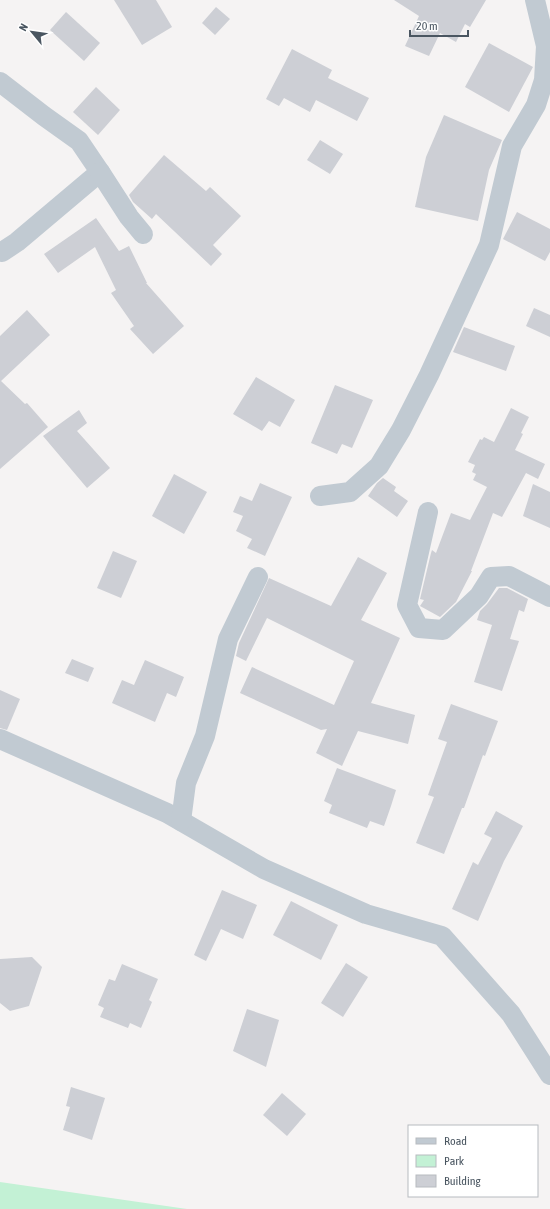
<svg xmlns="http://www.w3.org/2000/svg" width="550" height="1209" font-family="'Asap Condensed',sans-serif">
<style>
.green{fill:#c3f1d5}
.building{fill:#cdcfd5}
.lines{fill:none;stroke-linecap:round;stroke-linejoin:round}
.street{stroke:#c1cad2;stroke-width:20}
</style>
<rect width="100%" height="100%" fill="#f5f3f3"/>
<path class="green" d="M 0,1182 L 187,1209 L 0,1209 Z"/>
<g class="building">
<path d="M 114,0 L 156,0 L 172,27 L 142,45 Z"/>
<path d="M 394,0 L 486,0 L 470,27 L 465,24 L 456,42 L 440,33 L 429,56 L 405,46 L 419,16 Z"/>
<path d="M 216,7 L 230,19 L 215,35 L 202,23 Z"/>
<path d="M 66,12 L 100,43 L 84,61 L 50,30 Z"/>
<path d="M 489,43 L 533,67 L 509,112 L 465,87 Z"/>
<path d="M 292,49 L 332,70 L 328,78 L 369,98 L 357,121 L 316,100 L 310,112 L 284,98 L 279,106 L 266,99 Z"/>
<path d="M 96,87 L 120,110 L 98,135 L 73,112 Z"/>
<path d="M 444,115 L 502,140 L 489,170 L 478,221 L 415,207 L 426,157 Z"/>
<path d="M 320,140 L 343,154 L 330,174 L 307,160 Z"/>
<path d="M 164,155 L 206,191 L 210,187 L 241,216 L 213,245 L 222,254 L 211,266 L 156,214 L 152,219 L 133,202 L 129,195 Z"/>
<path d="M 517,212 L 550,229 L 550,252 L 545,261 L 503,239 Z"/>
<path d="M 96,218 L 119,251 L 129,246 L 147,283 L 146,283 L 184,326 L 153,354 L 130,329 L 134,326 L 111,293 L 116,290 L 95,247 L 58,273 L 44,254 Z"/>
<path d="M 534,308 L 550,315 L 550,337 L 526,326 Z"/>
<path d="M 27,310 L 50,335 L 1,381 L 25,404 L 27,403 L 48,427 L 0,469 L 0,336 Z"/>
<path d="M 464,327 L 515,346 L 506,371 L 453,352 Z"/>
<path d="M 256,377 L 295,400 L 280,427 L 269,421 L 262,431 L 233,414 Z"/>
<path d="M 335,385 L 373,400 L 352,448 L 342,444 L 337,454 L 311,443 Z"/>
<path d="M 511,408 L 529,417 L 521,433 L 523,434 L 515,450 L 545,464 L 538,479 L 526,473 L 502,517 L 493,513 L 471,571 L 472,571 L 456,602 L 440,617 L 420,606 L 424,600 L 420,599 L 431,553 L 432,550 L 436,553 L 451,513 L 470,520 L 487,487 L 473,480 L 476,474 L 472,472 L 475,465 L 468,462 L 480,439 L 482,440 L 484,437 L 494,442 Z"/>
<path d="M 79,410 L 87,423 L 77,431 L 110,468 L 87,488 L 43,436 Z"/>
<path d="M 174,474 L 207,492 L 184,534 L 152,516 Z"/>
<path d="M 383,478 L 396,487 L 394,491 L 408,501 L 397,517 L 368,496 L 377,483 Z"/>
<path d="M 260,483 L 292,497 L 265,556 L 247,548 L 252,539 L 236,531 L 243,516 L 233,512 L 240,496 L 252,501 Z"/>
<path d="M 533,484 L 550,492 L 550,528 L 523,516 Z"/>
<path d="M 113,551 L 137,561 L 121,598 L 97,588 Z"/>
<path d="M 358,557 L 387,573 L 361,620 L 400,638 L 371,703 L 415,715 L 408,744 L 358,731 L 342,766 L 316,753 L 327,729 L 321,730 L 240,693 L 252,667 L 334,705 L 354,661 L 267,618 L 246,661 L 236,656 L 239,643 L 269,578 L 331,606 Z"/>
<path d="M 499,588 L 507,588 L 528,599 L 524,612 L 519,610 L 510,639 L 519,641 L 502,691 L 474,682 L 492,625 L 477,620 L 480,611 L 487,604 Z"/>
<path d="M 72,659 L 94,668 L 88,682 L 65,673 Z"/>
<path d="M 145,660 L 184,677 L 176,697 L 167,693 L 155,722 L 112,703 L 122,680 L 134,685 Z"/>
<path d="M 0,690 L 20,699 L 7,730 L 0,728 Z"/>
<path d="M 451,704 L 498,721 L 485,756 L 483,755 L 464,808 L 462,808 L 444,854 L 416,843 L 434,797 L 428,795 L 447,742 L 438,739 Z"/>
<path d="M 337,768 L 396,790 L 391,806 L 384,826 L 370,821 L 367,828 L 329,813 L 332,805 L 324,801 Z"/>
<path d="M 496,811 L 523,826 L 504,861 L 478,921 L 452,909 L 473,862 L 478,865 L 492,838 L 484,834 Z"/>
<path d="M 222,890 L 257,905 L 243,939 L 221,929 L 206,961 L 194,955 Z"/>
<path d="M 291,901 L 338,925 L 321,960 L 273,935 Z"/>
<path d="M 32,957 L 42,967 L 29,1006 L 10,1011 L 0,1003 L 0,959 Z"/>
<path d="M 346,963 L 368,977 L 343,1017 L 321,1003 Z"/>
<path d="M 122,964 L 158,979 L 149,1000 L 152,1002 L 141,1028 L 130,1023 L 128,1028 L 100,1017 L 104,1008 L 98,1005 L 109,979 L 115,981 Z"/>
<path d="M 247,1009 L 279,1020 L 266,1067 L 233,1051 Z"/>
<path d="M 71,1087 L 105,1098 L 92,1140 L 63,1130 L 70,1107 L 66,1106 Z"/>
<path d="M 282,1093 L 306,1114 L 287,1136 L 263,1115 Z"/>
</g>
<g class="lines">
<g class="street">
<path d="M 0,82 L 44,116 L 79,141 L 100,172 L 17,242 L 2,252"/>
<path d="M 100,172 L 129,217 L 143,234"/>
<path d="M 320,496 L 350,492 L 379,466 L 401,430 L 429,375 L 489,245 L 512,146 L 536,105 L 544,80 L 546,46 L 535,0"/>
<path d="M 428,512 L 407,605 L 419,628 L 443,630 L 479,596 L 491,577 L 509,576 L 550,597"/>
<path d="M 0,739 L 167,813 L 264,869 L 366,914 L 442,936 L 511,1014 L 550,1075"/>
<path d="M 181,821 L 186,783 L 205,736 L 228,639 L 258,577"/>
</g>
</g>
<rect x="408" y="1125" width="130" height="72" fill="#ffffff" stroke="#b7bbc0"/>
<rect x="416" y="1138" width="20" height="6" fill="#c1cad2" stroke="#b7bbc0"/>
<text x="444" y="1145" font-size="12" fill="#4a5661">Road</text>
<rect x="416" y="1155" width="20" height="12" fill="#c3f1d5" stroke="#b7bbc0"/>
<text x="444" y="1165" font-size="12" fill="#4a5661">Park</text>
<rect x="416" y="1175" width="20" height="12" fill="#cdcfd5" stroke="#b7bbc0"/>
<text x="444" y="1185" font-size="12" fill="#4a5661">Building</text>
<g transform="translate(32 32) rotate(299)" stroke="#ffffff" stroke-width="3" paint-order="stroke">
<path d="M0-3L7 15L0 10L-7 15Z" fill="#4a5661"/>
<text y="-6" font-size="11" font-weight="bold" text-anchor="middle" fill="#4a5661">N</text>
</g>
<path d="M410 30v6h58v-6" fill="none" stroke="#4a5661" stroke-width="2"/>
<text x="416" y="30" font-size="12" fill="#4a5661" stroke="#ffffff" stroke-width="3" paint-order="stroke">20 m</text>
</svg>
